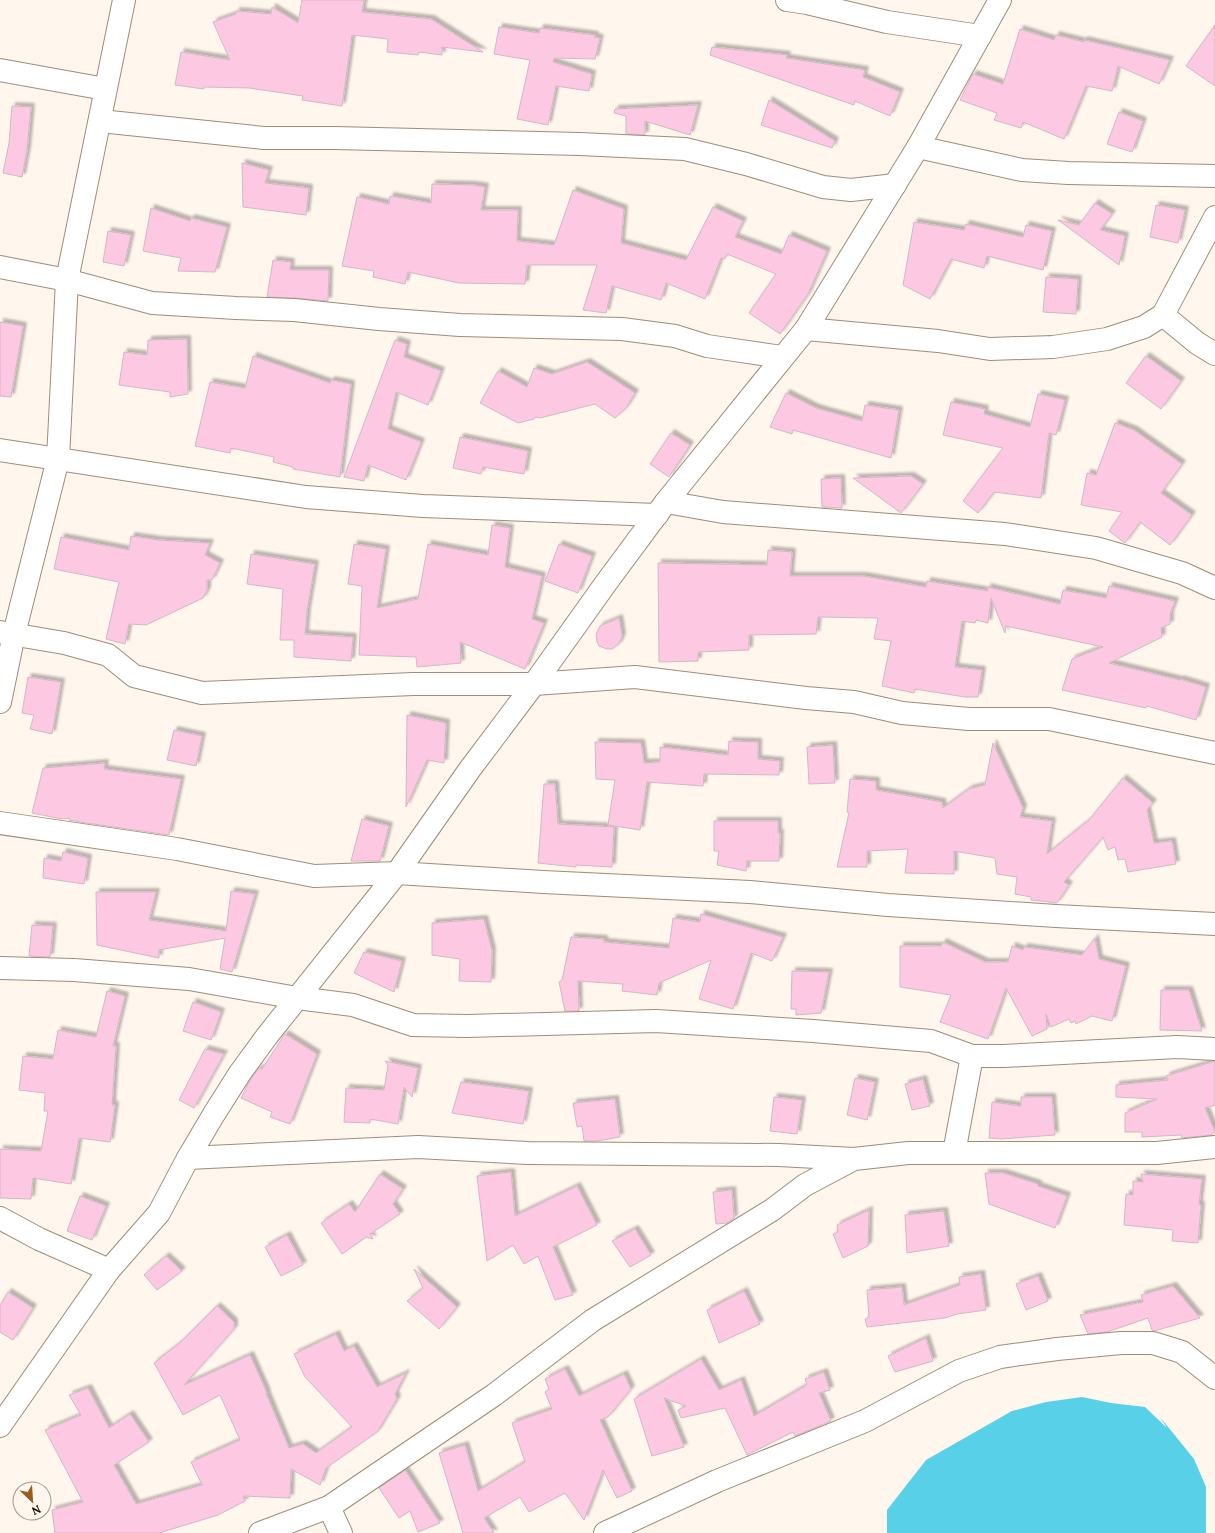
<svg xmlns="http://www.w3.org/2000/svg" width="1215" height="1533" font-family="Lora,serif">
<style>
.water{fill:#58d0e8}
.building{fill:#fcc8e2;stroke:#d4b7c4;filter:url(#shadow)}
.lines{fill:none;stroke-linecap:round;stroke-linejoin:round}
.minor-casing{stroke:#9f8c77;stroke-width:24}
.minor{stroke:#fff;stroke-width:22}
</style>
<defs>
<filter id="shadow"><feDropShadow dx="3.5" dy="-3.5" stdDeviation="1" flood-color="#0004"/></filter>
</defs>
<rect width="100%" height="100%" fill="#fff6ed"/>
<path class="water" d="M 1082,1397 L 1111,1403 L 1145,1407 L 1167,1428 L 1160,1417 L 1194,1459 L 1206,1487 L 1206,1533 L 887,1533 L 887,1510 L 926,1460 L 1012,1411 L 1046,1402 Z"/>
<g class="building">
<path d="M 302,0 L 364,0 L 362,12 L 431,19 L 483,52 L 442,47 L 442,55 L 419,52 L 418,55 L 387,52 L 388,39 L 352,35 L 342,106 L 302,100 L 303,96 L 249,88 L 204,87 L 204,89 L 175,85 L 181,52 L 230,60 L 213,22 L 236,14 L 236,11 L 271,14 L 272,7 L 298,23 Z"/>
<path d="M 1215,25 L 1215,86 L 1186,66 Z"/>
<path d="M 499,27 L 539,33 L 540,28 L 595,35 L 594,37 L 600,38 L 595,59 L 554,58 L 553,62 L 592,74 L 589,91 L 556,86 L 548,125 L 517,119 L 530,60 L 494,54 Z"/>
<path d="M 1020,29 L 1054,40 L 1056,35 L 1084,42 L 1084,40 L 1170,60 L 1159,84 L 1118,66 L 1112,91 L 1086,86 L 1064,139 L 1023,122 L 1021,128 L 994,120 L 997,113 L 960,100 L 973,74 L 1003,84 Z"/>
<path d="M 712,47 L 787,55 L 786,58 L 865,70 L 863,77 L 900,92 L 890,116 L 855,101 L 854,105 L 710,55 Z"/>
<path d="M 769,100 L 835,141 L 832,148 L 761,125 Z"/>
<path d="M 698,105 L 690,135 L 645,121 L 645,135 L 626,134 L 626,116 L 614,113 L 615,109 Z"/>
<path d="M 12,106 L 31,107 L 27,150 L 22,177 L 3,173 L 9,143 Z"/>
<path d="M 1119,112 L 1143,121 L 1132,152 L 1107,144 Z"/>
<path d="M 242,163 L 269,170 L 265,183 L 309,188 L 306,215 L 243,207 Z"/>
<path d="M 432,184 L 473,185 L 485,187 L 481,210 L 518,210 L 517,241 L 554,245 L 573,190 L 624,209 L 621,243 L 686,260 L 713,207 L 743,221 L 735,237 L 781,254 L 789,235 L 827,251 L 808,294 L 780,334 L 749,313 L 776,274 L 727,254 L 725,259 L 721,258 L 705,299 L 666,283 L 661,300 L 612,286 L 606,313 L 583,310 L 597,265 L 527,265 L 525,284 L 459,283 L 408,272 L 405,284 L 373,277 L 374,271 L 342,266 L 357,197 L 389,204 L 390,196 L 431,203 Z"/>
<path d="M 1095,203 L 1112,214 L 1100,230 L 1125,236 L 1119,265 L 1058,220 L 1079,225 Z"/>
<path d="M 1156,205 L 1185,210 L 1178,243 L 1150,237 Z"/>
<path d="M 151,208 L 190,221 L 191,218 L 227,227 L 215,272 L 178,271 L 181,258 L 143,251 Z"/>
<path d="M 914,222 L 964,230 L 966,224 L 1023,237 L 1026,225 L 1052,231 L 1043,270 L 987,256 L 984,268 L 951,259 L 930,299 L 903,285 Z"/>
<path d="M 108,231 L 131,235 L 124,266 L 103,262 Z"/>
<path d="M 273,260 L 291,262 L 290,270 L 329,270 L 328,301 L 295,298 L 267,297 Z"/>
<path d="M 1046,277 L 1078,279 L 1076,314 L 1043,312 Z"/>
<path d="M 0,322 L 23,326 L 11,397 L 0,396 Z"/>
<path d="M 187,339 L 188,394 L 170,397 L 170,392 L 119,385 L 124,352 L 147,355 L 148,340 Z"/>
<path d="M 395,340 L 407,344 L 404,357 L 441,371 L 428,405 L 396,392 L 388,429 L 421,442 L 406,480 L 368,465 L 364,481 L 344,477 Z"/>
<path d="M 253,356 L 330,383 L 331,380 L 351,384 L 340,477 L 293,469 L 293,467 L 273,462 L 274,457 L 231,448 L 230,453 L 195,446 L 210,382 L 245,388 Z"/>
<path d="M 1146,356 L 1181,381 L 1161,409 L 1126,383 Z"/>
<path d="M 587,362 L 635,393 L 626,408 L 615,418 L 595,404 L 540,418 L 535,417 L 534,419 L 518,423 L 480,403 L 498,371 L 527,387 L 534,368 L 552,374 Z"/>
<path d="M 786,393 L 816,408 L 862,421 L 865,405 L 899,410 L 891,458 L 793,430 L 792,434 L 770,427 Z"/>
<path d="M 1038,394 L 1065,400 L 1056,435 L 1049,433 L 1041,498 L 994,492 L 978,513 L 963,501 L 1003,448 L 943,435 L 951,402 L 985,409 L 984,414 L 1030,427 Z"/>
<path d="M 1115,423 L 1134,430 L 1182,464 L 1161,493 L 1192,515 L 1170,545 L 1140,522 L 1125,543 L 1109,531 L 1122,512 L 1081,505 L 1087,473 L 1096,475 Z"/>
<path d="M 671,433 L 690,445 L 669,477 L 650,464 Z"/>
<path d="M 460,437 L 528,451 L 524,474 L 483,467 L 481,474 L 453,468 Z"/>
<path d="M 911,476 L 923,484 L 901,513 L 853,478 Z"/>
<path d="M 841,478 L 842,508 L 822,507 L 821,479 Z"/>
<path d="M 492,525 L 510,528 L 505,567 L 542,576 L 532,619 L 544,623 L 525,669 L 460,642 L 461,663 L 417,667 L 416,657 L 359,655 L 362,586 L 348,584 L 354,544 L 386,549 L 377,608 L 418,599 L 428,544 L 488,555 Z"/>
<path d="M 131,536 L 158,540 L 210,543 L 205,555 L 220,563 L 212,580 L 207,580 L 207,590 L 203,598 L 146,625 L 129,624 L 125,644 L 106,639 L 119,582 L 54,569 L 61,537 L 129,550 Z"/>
<path d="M 559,544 L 592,556 L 578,593 L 545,581 Z"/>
<path d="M 768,550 L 792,552 L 790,576 L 863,576 L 926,587 L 927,581 L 988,591 L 987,587 L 1060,604 L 1063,590 L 1106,598 L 1109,586 L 1175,601 L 1170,614 L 1170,624 L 1161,628 L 1162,637 L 1109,663 L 1180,680 L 1180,679 L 1206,687 L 1196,720 L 1147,706 L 1146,708 L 1062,690 L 1072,659 L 1103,647 L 1006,626 L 1005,633 L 991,598 L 988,623 L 976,620 L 975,623 L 962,621 L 955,667 L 982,670 L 978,697 L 965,697 L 915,689 L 914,693 L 882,686 L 891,641 L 874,639 L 878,618 L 818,617 L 816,634 L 749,635 L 749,650 L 698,652 L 698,661 L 659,662 L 658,563 L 767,565 Z"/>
<path d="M 251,554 L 315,564 L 307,611 L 305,634 L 353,637 L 351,661 L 294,657 L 294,640 L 280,640 L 283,589 L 247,584 Z"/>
<path d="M 619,618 L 622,636 L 619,644 L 612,649 L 607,649 L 599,646 L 597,642 L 596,634 L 600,626 Z"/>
<path d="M 28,677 L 61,682 L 52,734 L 30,729 L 34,715 L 22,713 Z"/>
<path d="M 407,715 L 446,723 L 444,763 L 427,760 L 406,807 Z"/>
<path d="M 174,730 L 202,736 L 196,766 L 167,760 Z"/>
<path d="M 729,741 L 758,742 L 758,759 L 780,761 L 779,775 L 704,774 L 703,786 L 647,782 L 640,830 L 608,825 L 615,780 L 596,779 L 595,742 L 641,743 L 644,763 L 660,762 L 660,747 L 728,755 Z"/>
<path d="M 993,743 L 1023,808 L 1020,817 L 1052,821 L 1047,854 L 1089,820 L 1123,778 L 1153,803 L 1147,810 L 1154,843 L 1172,841 L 1176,864 L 1128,872 L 1125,859 L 1118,860 L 1115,847 L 1108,850 L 1103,837 L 1064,882 L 1069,885 L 1057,903 L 1031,900 L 1031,897 L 1015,894 L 1017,877 L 997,874 L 995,858 L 954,851 L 954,874 L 905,873 L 908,849 L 867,851 L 867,867 L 837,867 L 849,813 L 847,812 L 850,779 L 876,781 L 876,790 L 942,802 L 943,808 L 969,789 L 985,785 Z"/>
<path d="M 833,745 L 835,783 L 809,784 L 807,747 Z"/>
<path d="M 105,763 L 104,769 L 181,779 L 169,835 L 80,822 L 69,820 L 69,818 L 62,819 L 32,813 L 43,768 Z"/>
<path d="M 544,784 L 555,784 L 558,824 L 614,827 L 612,867 L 576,865 L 576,867 L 538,863 Z"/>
<path d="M 362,819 L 389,826 L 380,861 L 351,861 Z"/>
<path d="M 714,821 L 778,821 L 778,833 L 780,833 L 779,861 L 747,861 L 746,871 L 717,865 L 719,851 L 714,851 Z"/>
<path d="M 63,852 L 88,858 L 84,884 L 43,878 L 44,858 L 61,861 Z"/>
<path d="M 231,891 L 255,894 L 232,972 L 220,969 L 225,938 L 159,950 L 159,958 L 97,945 L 96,892 L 156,892 L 149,920 L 226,931 Z"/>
<path d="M 701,914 L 783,937 L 772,961 L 751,953 L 733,1009 L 699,999 L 711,960 L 659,983 L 657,995 L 622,991 L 623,984 L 578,981 L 579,1011 L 565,1011 L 559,982 L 562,980 L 571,937 L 604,939 L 604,942 L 669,948 L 673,918 L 700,922 Z"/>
<path d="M 484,919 L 492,951 L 491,982 L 459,981 L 460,959 L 432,955 L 432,923 Z"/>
<path d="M 32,925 L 53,926 L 50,957 L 29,956 Z"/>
<path d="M 1095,938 L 1099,959 L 1126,966 L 1112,1021 L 1092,1016 L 1076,1024 L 1075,1021 L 1071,1023 L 1069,1019 L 1051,1027 L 1046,1014 L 1047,1029 L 1032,1036 L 1006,988 L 988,1039 L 940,1022 L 951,995 L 900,987 L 900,946 L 941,946 L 943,942 L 985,962 L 1008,962 L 1012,946 L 1023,950 L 1024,947 L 1082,955 Z"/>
<path d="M 364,952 L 402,961 L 394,992 L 354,973 Z"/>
<path d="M 792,971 L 829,972 L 821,1013 L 796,1015 L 796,1009 L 791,1009 Z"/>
<path d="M 1161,990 L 1189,990 L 1202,1031 L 1160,1030 Z"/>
<path d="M 107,991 L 125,996 L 113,1046 L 116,1046 L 112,1105 L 115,1105 L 110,1142 L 79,1138 L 71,1184 L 33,1178 L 31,1199 L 0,1198 L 0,1149 L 41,1151 L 48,1111 L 44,1111 L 45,1093 L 19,1090 L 23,1056 L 53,1059 L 58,1030 L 96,1037 Z"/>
<path d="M 193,1002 L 221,1012 L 211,1040 L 183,1031 Z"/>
<path d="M 285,1034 L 317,1054 L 290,1124 L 270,1117 L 272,1112 L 241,1098 L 250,1080 L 259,1068 L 262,1069 Z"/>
<path d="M 205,1049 L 224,1054 L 194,1108 L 179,1100 Z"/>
<path d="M 385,1061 L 418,1068 L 412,1097 L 404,1087 L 398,1124 L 370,1119 L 370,1123 L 344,1122 L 346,1088 L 384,1090 L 388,1065 Z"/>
<path d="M 1215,1061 L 1215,1105 L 1205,1108 L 1215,1132 L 1212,1135 L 1182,1138 L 1181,1135 L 1142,1137 L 1142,1132 L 1125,1132 L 1125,1113 L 1157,1099 L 1116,1097 L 1116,1085 L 1168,1080 L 1166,1076 Z"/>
<path d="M 855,1078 L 875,1082 L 867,1120 L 847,1115 Z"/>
<path d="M 923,1079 L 930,1106 L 912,1110 L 905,1084 Z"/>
<path d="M 461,1082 L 529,1091 L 523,1124 L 452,1113 Z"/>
<path d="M 774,1097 L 802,1100 L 797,1134 L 770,1131 Z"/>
<path d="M 1021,1097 L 1052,1097 L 1055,1135 L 1001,1139 L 989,1138 L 992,1102 L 1021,1106 Z"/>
<path d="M 615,1099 L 620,1137 L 597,1141 L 584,1141 L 582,1126 L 577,1127 L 573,1103 Z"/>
<path d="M 511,1172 L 515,1216 L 577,1186 L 597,1225 L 553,1247 L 573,1295 L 555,1300 L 538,1256 L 524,1264 L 513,1245 L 487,1261 L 477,1176 Z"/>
<path d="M 985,1173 L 1003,1173 L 1038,1184 L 1038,1186 L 1067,1196 L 1055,1228 L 989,1204 Z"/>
<path d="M 380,1174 L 403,1189 L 393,1204 L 400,1214 L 370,1234 L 373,1239 L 366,1237 L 342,1254 L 321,1223 L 349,1204 L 355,1212 Z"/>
<path d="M 1141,1174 L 1202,1179 L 1199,1204 L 1201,1205 L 1198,1243 L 1172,1241 L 1173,1230 L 1124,1225 L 1126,1194 L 1133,1195 L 1133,1181 L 1143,1182 Z"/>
<path d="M 732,1190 L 734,1218 L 727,1223 L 716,1224 L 713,1192 Z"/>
<path d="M 80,1196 L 106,1206 L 92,1240 L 67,1231 Z"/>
<path d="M 869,1210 L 868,1246 L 843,1258 L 833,1234 L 838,1232 L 837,1225 Z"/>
<path d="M 944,1211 L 949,1246 L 907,1253 L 905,1215 Z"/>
<path d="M 635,1229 L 651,1255 L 630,1267 L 612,1241 Z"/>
<path d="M 287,1235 L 303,1265 L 281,1276 L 265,1247 Z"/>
<path d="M 166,1256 L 182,1271 L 157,1290 L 144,1275 Z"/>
<path d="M 414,1269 L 457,1307 L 439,1329 L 407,1301 L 423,1288 Z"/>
<path d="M 981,1274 L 986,1310 L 957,1314 L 945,1318 L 867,1327 L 865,1319 L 869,1317 L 867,1290 L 902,1287 L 904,1305 L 960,1285 L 959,1277 Z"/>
<path d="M 1038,1276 L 1048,1301 L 1026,1310 L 1016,1284 Z"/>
<path d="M 1173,1286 L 1200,1318 L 1154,1331 L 1152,1330 L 1148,1318 L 1107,1332 L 1088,1334 L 1080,1315 L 1143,1302 L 1141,1295 Z"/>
<path d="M 744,1291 L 760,1324 L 719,1343 L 707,1310 Z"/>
<path d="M 8,1292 L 33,1308 L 13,1340 L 0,1332 L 0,1305 Z"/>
<path d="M 217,1306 L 234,1322 L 234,1329 L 184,1385 L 250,1355 L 267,1393 L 266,1393 L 289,1448 L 303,1444 L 316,1453 L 352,1427 L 305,1377 L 294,1354 L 336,1334 L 344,1351 L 354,1346 L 377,1387 L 406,1373 L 395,1394 L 397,1399 L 377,1432 L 326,1468 L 320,1485 L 291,1469 L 290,1498 L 243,1496 L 245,1501 L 218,1515 L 159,1533 L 55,1533 L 52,1510 L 83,1502 L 45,1430 L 81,1415 L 69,1395 L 88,1388 L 109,1428 L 130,1414 L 149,1442 L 114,1465 L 136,1504 L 202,1485 L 191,1462 L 240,1440 L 220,1395 L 183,1415 L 154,1363 L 180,1343 Z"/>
<path d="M 926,1338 L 933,1361 L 895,1372 L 888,1356 Z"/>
<path d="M 701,1359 L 719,1390 L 741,1380 L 754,1416 L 807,1385 L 805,1379 L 824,1372 L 830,1390 L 819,1393 L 831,1421 L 795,1436 L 793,1432 L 747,1455 L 725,1408 L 681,1418 L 678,1410 L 686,1406 L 664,1398 L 684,1447 L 652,1456 L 634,1399 Z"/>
<path d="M 565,1369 L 579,1396 L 624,1374 L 631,1389 L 608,1417 L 600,1420 L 632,1491 L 617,1498 L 603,1470 L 584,1520 L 565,1493 L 529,1512 L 520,1497 L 484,1518 L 494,1533 L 463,1533 L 439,1453 L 465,1445 L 478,1491 L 525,1462 L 512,1423 L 552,1409 L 545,1392 L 549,1389 L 545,1379 Z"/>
<path d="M 405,1470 L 440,1523 L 418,1532 L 410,1511 L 399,1518 L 379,1488 Z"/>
</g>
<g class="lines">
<defs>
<g id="minor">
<path d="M 787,0 L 807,3 L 887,22 L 980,36"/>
<path d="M 0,70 L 105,89"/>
<path d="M 100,121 L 264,138 L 335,138 L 580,144 L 685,149 L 746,164 L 823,187 L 851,190 L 895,185"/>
<path d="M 918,147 L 1022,170 L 1068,173 L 1215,176"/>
<path d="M 0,267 L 67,280 L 152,303 L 236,308 L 294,310 L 379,319 L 460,325 L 622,329 L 675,336 L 707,346 L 782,357"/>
<path d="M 1163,315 L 1197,343 L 1215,354"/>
<path d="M 806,329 L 938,341 L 990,349 L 1053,347 L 1107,339 L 1144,327 L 1163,315 L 1215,217"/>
<path d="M 0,450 L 306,497 L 423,506 L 657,515"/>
<path d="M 666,502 L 723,512 L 1005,534 L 1096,548 L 1182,573 L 1215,588"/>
<path d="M 0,632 L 64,643 L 108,655 L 134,676 L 202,693 L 413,684 L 534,684 L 635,677 L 806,698 L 854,702 L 902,713 L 969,719 L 1049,719 L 1215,753"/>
<path d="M 0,702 L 14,634 L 58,459 L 67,280 L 124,0"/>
<path d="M 0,823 L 177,849 L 314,876 L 397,873 L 543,882 L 750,892 L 888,905 L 1056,916 L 1215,924"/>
<path d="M 0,968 L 74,970 L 189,979 L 297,998 L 353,1005 L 413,1025 L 467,1026 L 656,1021 L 813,1031 L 931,1041 L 972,1056 L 1004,1056 L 1177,1047 L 1215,1049"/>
<path d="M 954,1153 L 972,1056"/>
<path d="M 188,1158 L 418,1147 L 528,1153 L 779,1155 L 854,1159"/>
<path d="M 0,1218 L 39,1239 L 109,1270"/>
<path d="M 0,1426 L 109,1270 L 159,1213 L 188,1158 L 214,1114 L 240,1073 L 267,1036 L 397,873 L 470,769 L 534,684 L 606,583 L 666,502 L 806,329 L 918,147 L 1000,0"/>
<path d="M 329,1507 L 341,1533"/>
<path d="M 260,1533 L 329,1507 L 494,1395 L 593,1320 L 772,1210 L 805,1185 L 854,1159 L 908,1153 L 1157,1153 L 1215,1147"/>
<path d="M 605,1533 L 717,1481 L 865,1421 L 959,1371 L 1000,1357 L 1057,1349 L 1121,1343 L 1153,1343 L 1182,1352 L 1215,1378"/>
</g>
</defs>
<use href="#minor" class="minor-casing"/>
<use href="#minor" class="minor"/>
</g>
<g transform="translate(32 1501) rotate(155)"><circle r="19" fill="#fff6ed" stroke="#a09890"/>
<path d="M0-3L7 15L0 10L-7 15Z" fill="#995c20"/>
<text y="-6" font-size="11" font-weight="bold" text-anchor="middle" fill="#120b05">N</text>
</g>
</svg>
